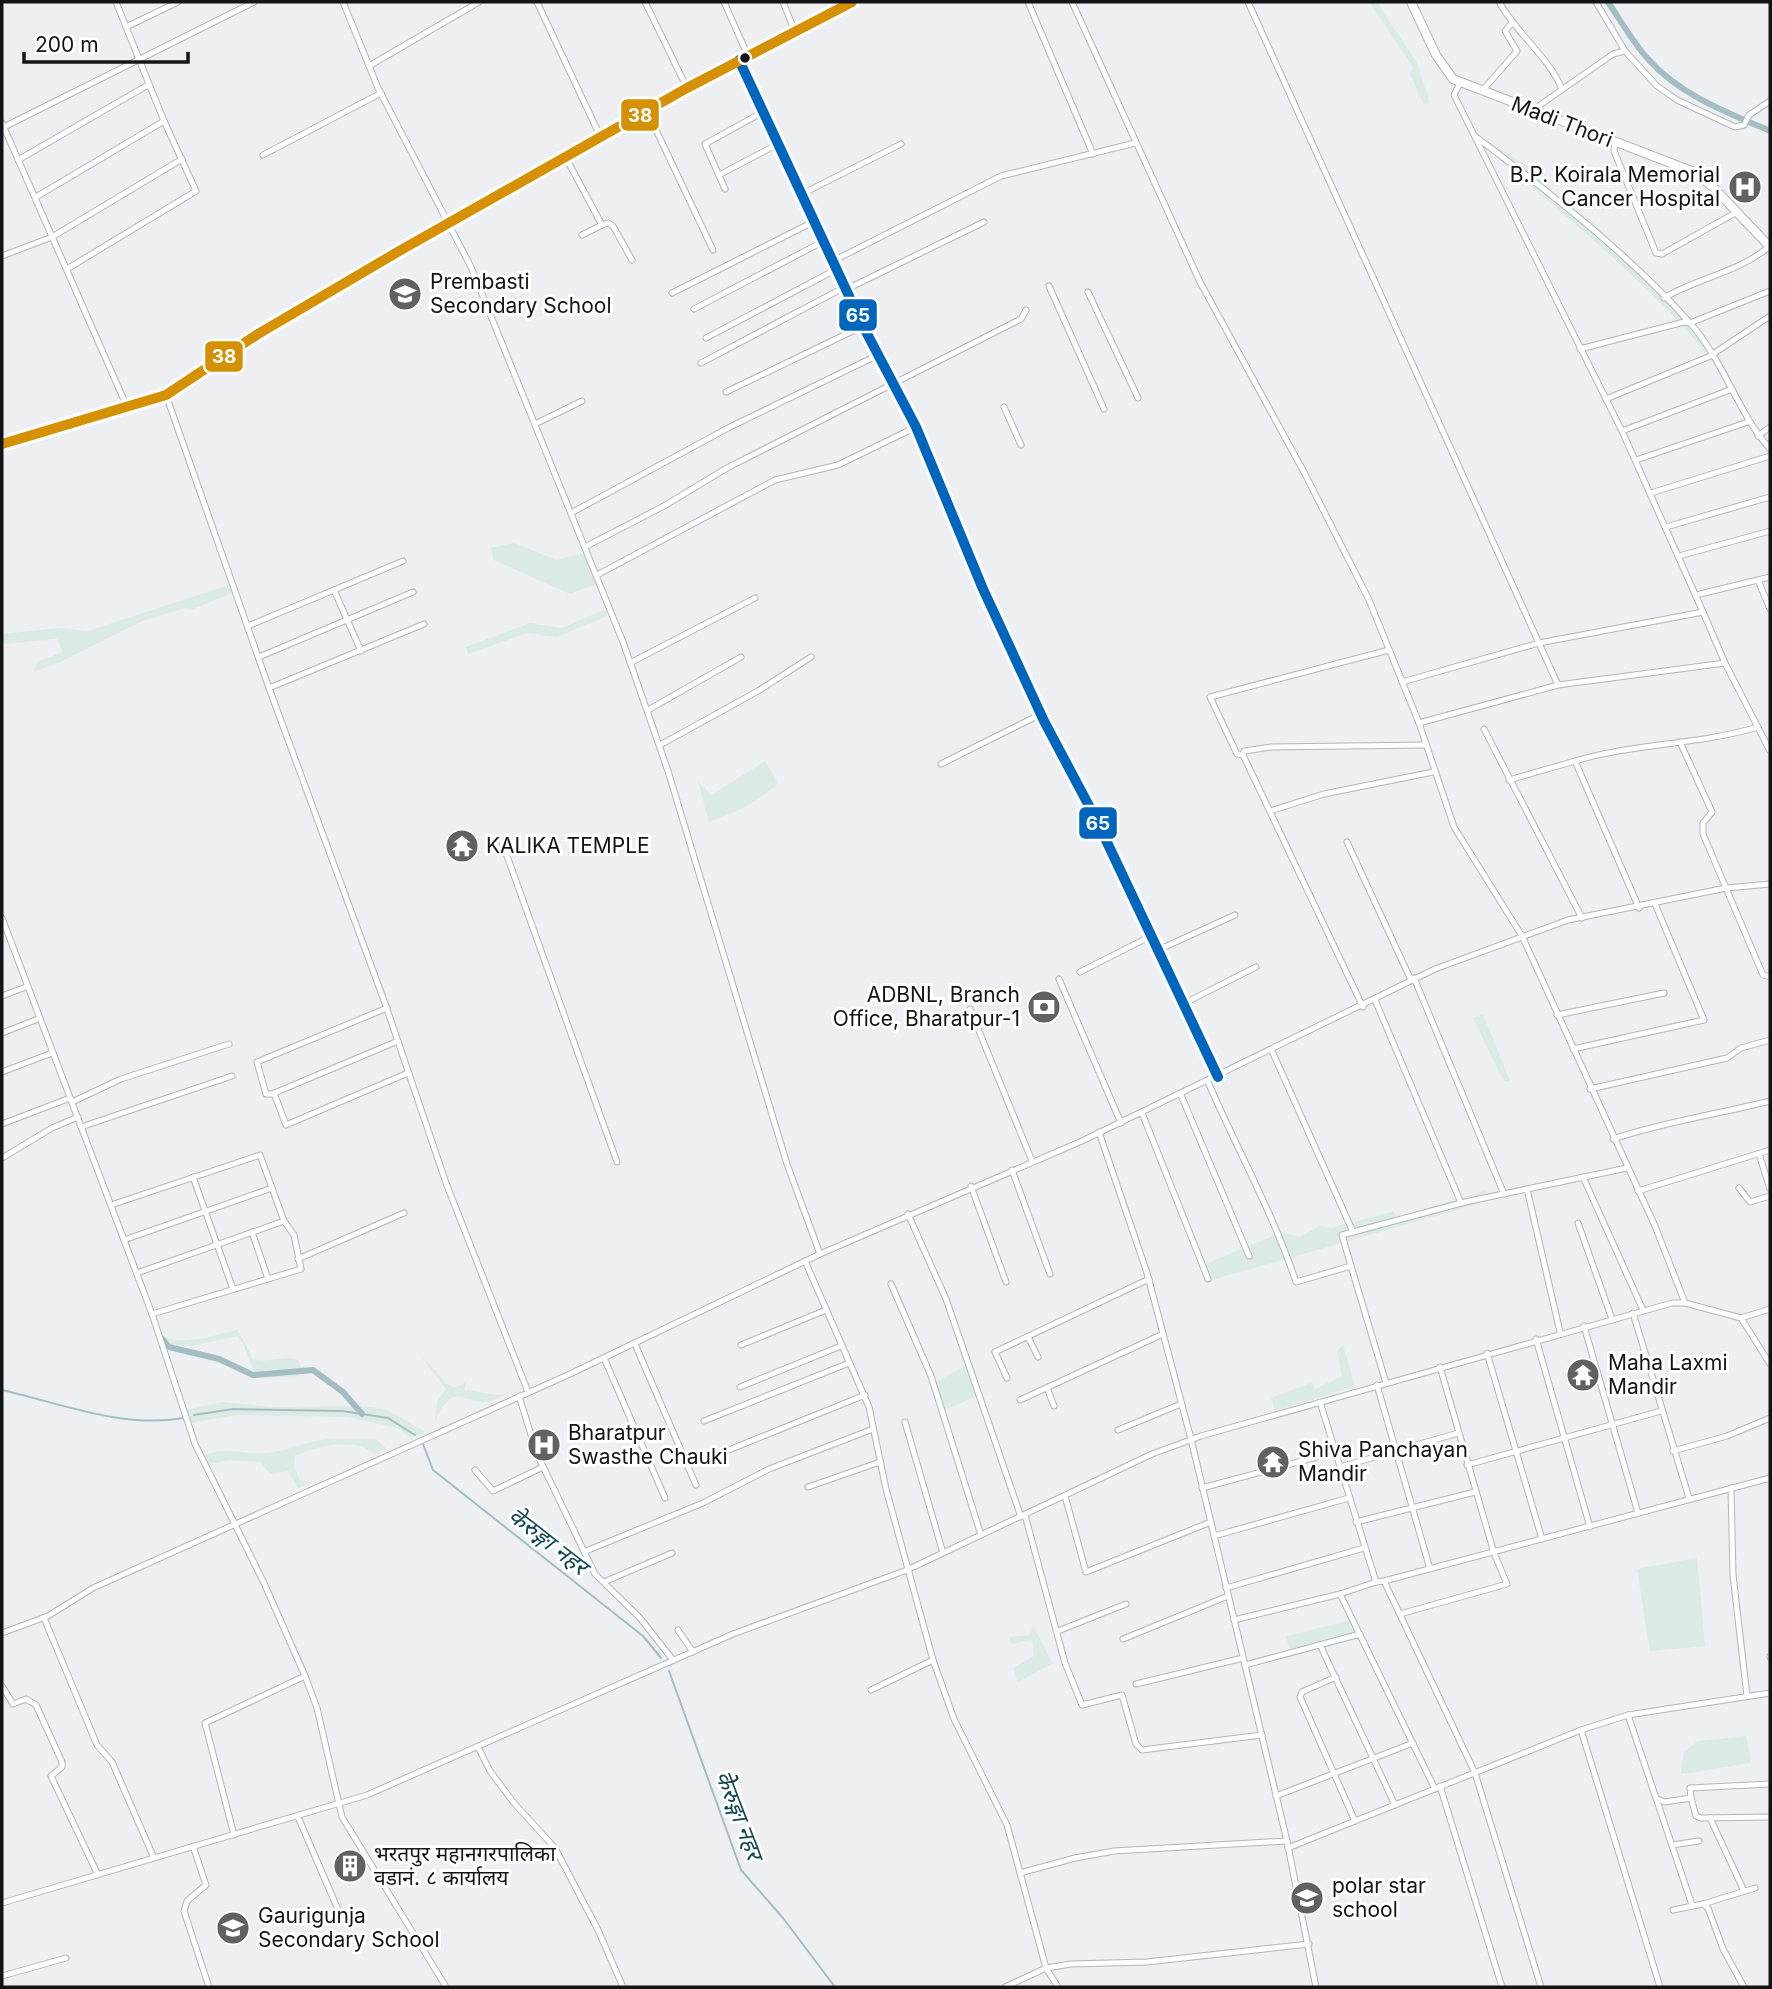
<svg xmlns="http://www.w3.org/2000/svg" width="1772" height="1989" font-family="Inter,'Noto Sans Devanagari',sans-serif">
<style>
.green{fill:#dceae6}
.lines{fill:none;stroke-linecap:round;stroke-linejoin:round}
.stream{stroke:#a4bdc3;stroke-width:2}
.canal{stroke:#a4bdc3;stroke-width:6}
.minor-casing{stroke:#b3b5b8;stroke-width:7}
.secondary-casing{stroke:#b3b5b8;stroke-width:10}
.minor{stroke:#fcfdfd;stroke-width:5}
.secondary{stroke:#fcfdfd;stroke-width:8}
.bus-1-casing{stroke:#fff;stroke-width:16}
.bus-2-casing{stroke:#fff;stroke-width:16}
.bus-1{stroke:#0065bd;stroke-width:10}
.bus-2{stroke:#d59003;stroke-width:10}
.bus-dot{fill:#131417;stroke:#fff;stroke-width:2.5}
.labels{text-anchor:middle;stroke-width:6;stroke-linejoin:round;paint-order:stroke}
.street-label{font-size:21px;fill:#131417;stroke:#fff}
.poi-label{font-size:21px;fill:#131417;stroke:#fff;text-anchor:start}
.water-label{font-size:23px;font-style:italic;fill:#114750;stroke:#fff}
.line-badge{stroke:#fff;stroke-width:2.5}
.badge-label{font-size:19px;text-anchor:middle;font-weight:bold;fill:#fff}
</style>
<rect width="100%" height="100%" fill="#edeff3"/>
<g class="green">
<path d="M 1369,2 L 1377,2 L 1417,63 L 1430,102 L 1424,105 L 1410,74 L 1413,67 Z"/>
<path d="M 1481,142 L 1490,142 L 1538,173 L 1553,194 L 1590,220 L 1691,320 L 1721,359 L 1755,424 L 1770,442 L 1770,453 C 1738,421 1731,384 1704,351 C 1639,272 1556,211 1481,142 Z"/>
<path d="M 514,543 L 557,560 L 584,553 L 596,584 L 570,594 L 494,560 L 491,548 Z"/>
<path d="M 229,585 L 232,593 L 193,609 L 185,608 L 140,622 L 58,663 L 33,672 L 37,662 L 63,652 L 57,639 L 2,644 L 2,634 L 59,628 L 88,631 Z"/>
<path d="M 606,609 L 607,616 L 557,637 L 527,633 L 468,654 L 466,647 L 530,623 L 562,628 Z"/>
<path d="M 765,761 L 777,781 L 776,786 L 746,807 L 709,822 L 698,782 L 712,795 Z"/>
<path d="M 1483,1014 L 1510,1081 L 1504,1082 L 1473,1018 Z"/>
<path d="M 1487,1190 L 1481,1203 L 1205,1282 L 1200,1266 L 1283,1232 L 1300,1237 L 1320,1226 L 1331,1228 L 1394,1211 L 1397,1217 Z"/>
<path d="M 238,1330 L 253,1359 C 269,1364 284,1354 298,1360 L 303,1371 L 298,1376 L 256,1378 L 243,1343 L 237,1336 L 192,1346 L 165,1344 L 162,1335 C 181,1348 217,1334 238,1330 Z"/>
<path d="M 1343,1345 L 1355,1386 L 1275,1411 L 1271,1398 L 1311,1383 L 1315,1389 L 1342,1376 L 1337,1351 Z"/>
<path d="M 418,1352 L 446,1383 L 455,1388 L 466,1382 L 464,1390 L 499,1395 L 509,1392 C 504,1395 499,1399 494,1400 C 465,1410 457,1375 435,1421 L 437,1401 L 446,1389 Z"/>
<path d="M 965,1366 L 976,1396 L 943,1411 L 935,1382 Z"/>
<path d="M 222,1402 L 271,1407 L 364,1406 L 387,1410 L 426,1432 L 410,1438 L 398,1428 L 348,1417 L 236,1415 L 190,1423 L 186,1410 Z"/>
<path d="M 328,1439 L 376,1439 L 387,1449 L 375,1454 C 355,1437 317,1445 295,1456 L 294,1467 L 300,1480 L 312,1482 L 298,1488 L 288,1471 L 271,1474 L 260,1462 L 230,1460 L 209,1464 L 204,1455 C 227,1446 250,1457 274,1452 C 292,1449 309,1441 328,1439 Z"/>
<path d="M 1697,1558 L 1705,1646 L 1650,1651 L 1637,1569 Z"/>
<path d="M 1350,1620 L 1356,1633 L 1291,1654 L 1286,1636 Z"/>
<path d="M 1034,1626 L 1052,1663 L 1061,1659 L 1018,1682 L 1013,1668 L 1034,1656 L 1032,1640 L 1011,1644 L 1009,1637 L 1029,1635 Z"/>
<path d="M 1746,1736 L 1751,1763 L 1681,1774 L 1684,1752 L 1698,1741 Z"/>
</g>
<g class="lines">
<g class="stream">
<path d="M 2,1390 C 59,1403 124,1429 183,1418"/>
<path d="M 194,1415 L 233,1409 L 342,1411 L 388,1418 L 415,1435"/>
<path d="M 423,1444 L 433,1470 L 643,1636 L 661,1658"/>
<path d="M 669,1671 L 741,1870 L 783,1918 L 835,1987"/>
</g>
<g class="canal">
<path d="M 1608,2 C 1621,21 1633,43 1649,60 C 1680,95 1728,113 1770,131"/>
<path d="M 162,1339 L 169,1347 L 219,1359 L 253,1375 L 313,1370 L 343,1392 L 362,1414"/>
</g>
<defs>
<g id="minor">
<path d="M 343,2 L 378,88 L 471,267 L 623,642 L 668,771 L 787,1164 L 820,1254"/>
<path d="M 537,2 L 601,138"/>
<path d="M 645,2 L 687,88"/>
<path d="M 724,2 L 748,56"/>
<path d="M 783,2 L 795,32"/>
<path d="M 1028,2 L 1093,154"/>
<path d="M 1072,2 L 1200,282 L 1305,474 L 1369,600 L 1419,723 L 1454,827 L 1522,936 L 1655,1226 L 1685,1303"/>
<path d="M 1248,2 L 1558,685"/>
<path d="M 1499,2 C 1517,34 1548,56 1562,89"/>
<path d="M 1596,2 L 1625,51"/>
<path d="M 126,27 L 178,2"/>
<path d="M 739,60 L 863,326 L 916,427 L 983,589 L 1044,721 L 1096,819 L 1218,1077"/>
<path d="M 369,66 L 479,2"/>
<path d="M 1460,83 L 1454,95 L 1622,431 L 1703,612"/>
<path d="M 1482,91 L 1517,51 L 1505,31 L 1512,23"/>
<path d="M 647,111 L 713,250"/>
<path d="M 1536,113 L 1540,105 L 1613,54 L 1625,51 L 1657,86 L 1677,100 L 1735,127 L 1744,125 L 1749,115 L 1770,101"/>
<path d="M 2,123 L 127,407"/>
<path d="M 4,127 L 254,2"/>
<path d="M 1476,137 C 1548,191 1631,256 1690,323 C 1724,361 1737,412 1770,449"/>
<path d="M 1615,142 L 1614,151 L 1656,253 L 1662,254 L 1737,212"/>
<path d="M 263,155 L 381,93"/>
<path d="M 566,158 L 602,225 L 608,223 L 613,226 L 632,260"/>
<path d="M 18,160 L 148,85"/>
<path d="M 719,175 L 778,144"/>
<path d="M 725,189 L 705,144 L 763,112"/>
<path d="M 802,194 L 901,144"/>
<path d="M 36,197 L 164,121"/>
<path d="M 582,235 L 602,225"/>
<path d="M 2,256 L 52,237 L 182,159"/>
<path d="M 833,261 L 1001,176 L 1135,143"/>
<path d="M 67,269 L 196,191 L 164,121 L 116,2"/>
<path d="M 1049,286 L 1104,409"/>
<path d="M 847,289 L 984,222"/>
<path d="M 1088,292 L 1138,398"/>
<path d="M 672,293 L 815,221"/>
<path d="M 1664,298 C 1699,277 1738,273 1770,246"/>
<path d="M 694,309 L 824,241"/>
<path d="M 706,338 L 837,269"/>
<path d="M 1580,349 L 1684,322 L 1690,323 L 1770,291"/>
<path d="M 1713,354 L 1770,316"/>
<path d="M 701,363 L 845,287"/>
<path d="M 726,392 L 863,326"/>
<path d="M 166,395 L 269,688 L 386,1006 L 446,1183 L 528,1392"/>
<path d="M 1606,399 L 1713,355"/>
<path d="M 1004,407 L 1021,445"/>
<path d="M 535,424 L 582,401"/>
<path d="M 1622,431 L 1732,389"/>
<path d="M 1758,436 L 1770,427"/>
<path d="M 1636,460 L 1748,422"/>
<path d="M 1651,493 L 1770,456"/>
<path d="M 571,513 L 728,428 L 878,355"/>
<path d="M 1666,527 L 1770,497"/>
<path d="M 585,547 L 664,506 L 727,468 L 1021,319 L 1026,310"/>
<path d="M 1679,556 L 1770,531"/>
<path d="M 597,575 L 775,480 L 838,465 L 916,427"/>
<path d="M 1758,580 L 1770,609"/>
<path d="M 334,590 L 361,651"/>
<path d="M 1696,595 L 1770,577"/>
<path d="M 248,626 L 403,561"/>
<path d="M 259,657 L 413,592"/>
<path d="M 630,663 L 755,598"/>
<path d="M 1402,682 L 1539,643 L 1703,612 L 1725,663 L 1770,751"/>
<path d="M 269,688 L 424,624"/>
<path d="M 648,710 L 741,657"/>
<path d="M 1419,723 L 1558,685 L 1725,663"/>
<path d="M 1484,729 L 1582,918"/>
<path d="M 1680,742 L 1712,812 L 1703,823 L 1703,834 L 1763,975 L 1770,977"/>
<path d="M 660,745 L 758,691 L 811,657"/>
<path d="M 1243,755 L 1237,754 L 1210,697 L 1389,650"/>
<path d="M 941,764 L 1041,714"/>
<path d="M 1509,780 L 1575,761"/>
<path d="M 1270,811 L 1324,794 L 1433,772"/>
<path d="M 502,842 L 617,1162"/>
<path d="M 1347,842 L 1411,980"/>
<path d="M 1639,908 L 1575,761 C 1635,743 1698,745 1758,727"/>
<path d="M 2,918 L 152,1314 L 195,1444 L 264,1583 L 305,1676 L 317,1708 L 342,1817 L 446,1987"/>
<path d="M 1158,950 L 1235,915"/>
<path d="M 1080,972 L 1151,936"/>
<path d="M 1414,978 L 1504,1194"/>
<path d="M 1059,979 L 1121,1123"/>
<path d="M 2,996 L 26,987"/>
<path d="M 1375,1000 L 1461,1203"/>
<path d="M 1183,1004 L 1256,967"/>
<path d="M 1363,1007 L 1243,755 L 1244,751 L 1271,747 L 1426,745"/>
<path d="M 387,1008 L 257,1062 L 266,1094 L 272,1094 L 398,1041"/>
<path d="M 970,1009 L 1032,1161"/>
<path d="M 1557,1015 L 1664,993"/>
<path d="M 2,1033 L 38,1019"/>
<path d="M 1573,1049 L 1704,1020 L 1655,904"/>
<path d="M 1272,1051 L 1353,1232"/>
<path d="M 2,1072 L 52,1053"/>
<path d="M 1208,1082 C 1237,1149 1273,1213 1296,1282 L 1351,1266 L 1386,1383"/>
<path d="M 1590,1089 L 1727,1058 L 1741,1048 L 1770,1040"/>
<path d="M 274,1093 L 286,1125 L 408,1073"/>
<path d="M 1181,1095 L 1249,1256"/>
<path d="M 72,1102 L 121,1079 L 229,1044"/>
<path d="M 1142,1113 L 1208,1279"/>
<path d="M 2,1124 L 70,1098"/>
<path d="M 81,1127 L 232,1076"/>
<path d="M 1099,1132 L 1147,1273 L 1191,1439 L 1287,1841 L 1316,1987"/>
<path d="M 1613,1139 C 1664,1122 1718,1114 1770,1101"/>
<path d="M 1759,1154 L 1770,1189"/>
<path d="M 2,1158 L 52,1128 L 78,1117"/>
<path d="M 1012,1170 L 1050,1274"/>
<path d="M 193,1177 L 233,1289"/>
<path d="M 1583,1177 L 1643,1310"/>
<path d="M 971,1186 L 1006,1282"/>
<path d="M 1739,1188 L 1750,1202 L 1770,1196"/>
<path d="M 1527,1189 L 1560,1332"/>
<path d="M 1638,1191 L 1770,1150"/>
<path d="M 111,1205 L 260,1155 L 284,1221 L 294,1235 L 301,1269 L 152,1314"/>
<path d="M 908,1214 L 946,1299 L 1021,1517"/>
<path d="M 1578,1223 L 1612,1319"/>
<path d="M 252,1232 L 268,1279"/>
<path d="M 124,1240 L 272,1188"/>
<path d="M 298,1259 L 404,1213"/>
<path d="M 805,1261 L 869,1407 L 886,1489 L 933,1660 L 954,1719 L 1007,1825 L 1046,1968 L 1058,1987"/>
<path d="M 1351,1266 L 1342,1235 L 1465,1202 L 1627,1168"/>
<path d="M 137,1273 L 284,1221"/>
<path d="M 891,1284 L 931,1376 L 981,1535"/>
<path d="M 1633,1313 L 1689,1498"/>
<path d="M 1741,1318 L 1770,1309"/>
<path d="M 1584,1326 L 1638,1513"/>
<path d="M 1028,1337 L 1038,1357"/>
<path d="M 1536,1339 L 1590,1527"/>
<path d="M 635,1344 L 696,1485"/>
<path d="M 741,1345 L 826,1310"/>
<path d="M 1487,1353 L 1542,1539"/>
<path d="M 604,1358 L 665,1498"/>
<path d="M 1007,1378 L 995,1352 L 1149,1279"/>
<path d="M 1377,1385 L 1430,1569"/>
<path d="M 740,1387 L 841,1346"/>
<path d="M 1047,1388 L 1054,1406"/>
<path d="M 519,1396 L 537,1454 L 595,1574 L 640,1618 L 673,1660"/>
<path d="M 1020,1400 L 1163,1334"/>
<path d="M 1320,1402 L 1376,1582 L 1384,1581 L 1475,1773 L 1541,1987"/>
<path d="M 704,1421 L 849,1363"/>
<path d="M 905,1422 L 943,1553"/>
<path d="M 1118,1430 L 1181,1404"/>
<path d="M 1673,1451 L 1727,1436 L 1770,1418"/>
<path d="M 719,1454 L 865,1395"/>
<path d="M 1467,1465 L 1661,1411"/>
<path d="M 1340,1467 L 1458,1433"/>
<path d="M 475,1470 L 493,1491 L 543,1467"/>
<path d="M 808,1487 L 880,1462"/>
<path d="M 1202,1488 L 1335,1452"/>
<path d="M 1731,1488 L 1733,1575 L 1747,1696"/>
<path d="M 1065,1496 L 1086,1572 L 1211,1522"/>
<path d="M 1025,1515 L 1065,1663 L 1082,1705 L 1122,1695 L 1136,1744 L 1142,1750 L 1262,1735"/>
<path d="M 1356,1522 L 1475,1492"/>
<path d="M 1214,1536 L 1349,1498"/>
<path d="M 586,1551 L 703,1503 L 769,1469 L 873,1429"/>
<path d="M 1384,1581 L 1770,1478"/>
<path d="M 604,1582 L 672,1553"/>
<path d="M 1376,1582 L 1340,1594 L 1435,1789"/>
<path d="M 1226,1588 L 1364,1548"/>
<path d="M 1400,1614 L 1507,1584 L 1494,1553 L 1440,1367"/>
<path d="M 44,1618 L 97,1745 L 112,1762 L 154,1858"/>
<path d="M 1234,1620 L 1340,1594"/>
<path d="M 678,1630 L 693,1652"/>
<path d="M 1058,1631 L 1126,1604"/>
<path d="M 2,1633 L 48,1616 L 93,1588 L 570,1374 L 820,1254 L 1082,1141 L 1435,969 L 1568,920 L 1726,888 L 1770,884"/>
<path d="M 1123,1639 L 1228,1596"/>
<path d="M 1320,1645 L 1395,1805"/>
<path d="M 1770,1656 L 1770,1657"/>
<path d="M 1245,1665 L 1360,1634"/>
<path d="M 1336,1677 L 1302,1692 L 1300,1697 L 1355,1821"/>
<path d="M 1136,1684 L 1243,1658"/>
<path d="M 2,1686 L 13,1704 L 26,1699 L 36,1705 L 62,1762 L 62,1767 L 51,1776 L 98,1875"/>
<path d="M 871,1690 L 933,1660"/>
<path d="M 1628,1715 L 1692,1905"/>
<path d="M 1581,1730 L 1660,1987"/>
<path d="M 478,1747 L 490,1771 L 514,1803 L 555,1848 L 598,1930 L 623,1987"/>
<path d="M 1440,1786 L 1502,1987"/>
<path d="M 1276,1796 L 1413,1743"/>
<path d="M 1691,1798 L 1690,1788 L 1770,1784"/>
<path d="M 1657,1799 L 1665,1802 L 1691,1798 L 1696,1816 L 1701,1818 L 1770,1817"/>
<path d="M 298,1817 L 343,1921"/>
<path d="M 1710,1818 L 1744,1891"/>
<path d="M 234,1835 L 205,1723 L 305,1676"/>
<path d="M 1672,1845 L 1699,1841"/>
<path d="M 193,1846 L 206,1885 L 187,1901 L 184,1911 L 209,1987"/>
<path d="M 1288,1848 L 1581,1730 L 1628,1715 L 1770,1693"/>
<path d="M 1020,1873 L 1075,1858 L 1114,1851 L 1287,1841"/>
<path d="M 2,1903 L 367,1795 L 733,1634 L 907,1570 L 1152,1454 L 1201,1436 L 1672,1303 L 1685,1303 L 1741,1318 L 1770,1364"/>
<path d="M 1703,1904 L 1755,1888"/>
<path d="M 1673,1910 L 1703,1904 L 1708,1908 L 1723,1949 L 1744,1987"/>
<path d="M 2,1976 L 66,1958"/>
<path d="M 1005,1987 L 1046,1968 L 1071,1964 L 1147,1962 L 1309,1944"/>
</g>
<g id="secondary">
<path d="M 1411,2 L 1436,55 L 1453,79 L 1694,172 L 1713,187 L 1770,247"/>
<path d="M 2,444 L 166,395 L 258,334 L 401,250 L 687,88 L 852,2"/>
</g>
</defs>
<use href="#minor" class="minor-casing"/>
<use href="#secondary" class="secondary-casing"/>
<use href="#minor" class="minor"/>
<use href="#secondary" class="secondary"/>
<defs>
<path id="bus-1" d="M 739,60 L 863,326 L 916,427 L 983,589 L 1044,721 L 1096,819 L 1218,1077"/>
<path id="bus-2" d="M 2,444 L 166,395 L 258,334 L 401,250 L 687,88 L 852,2"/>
</defs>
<use href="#bus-1" class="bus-1-casing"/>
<use href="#bus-2" class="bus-2-casing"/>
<use href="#bus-1" class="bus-1"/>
<use href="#bus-2" class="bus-2"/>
</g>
<defs>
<symbol id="hospital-disc" viewBox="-11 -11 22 22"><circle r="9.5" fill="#5f6164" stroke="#fff"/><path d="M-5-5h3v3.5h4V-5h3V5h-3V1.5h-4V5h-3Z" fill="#fff"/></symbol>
<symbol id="school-disc" viewBox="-11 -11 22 22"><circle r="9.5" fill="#5f6164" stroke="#fff"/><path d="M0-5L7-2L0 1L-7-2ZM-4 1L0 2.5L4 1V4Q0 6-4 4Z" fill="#fff"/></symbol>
<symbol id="temple-disc" viewBox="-11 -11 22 22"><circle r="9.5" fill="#5f6164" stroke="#fff"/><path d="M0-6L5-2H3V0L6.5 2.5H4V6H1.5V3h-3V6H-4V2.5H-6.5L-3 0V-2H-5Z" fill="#fff"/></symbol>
<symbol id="bank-disc" viewBox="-11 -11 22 22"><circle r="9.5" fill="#5f6164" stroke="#fff"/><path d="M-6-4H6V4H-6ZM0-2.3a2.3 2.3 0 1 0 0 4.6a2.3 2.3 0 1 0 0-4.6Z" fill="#fff"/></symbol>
<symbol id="building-disc" viewBox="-11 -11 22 22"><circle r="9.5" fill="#5f6164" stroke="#fff"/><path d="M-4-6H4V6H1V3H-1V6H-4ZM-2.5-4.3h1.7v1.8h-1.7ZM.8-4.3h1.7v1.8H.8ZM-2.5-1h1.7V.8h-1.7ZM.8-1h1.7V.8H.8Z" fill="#fff"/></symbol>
</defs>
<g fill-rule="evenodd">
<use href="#hospital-disc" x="1726" y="168" width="38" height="38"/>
<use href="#school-disc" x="386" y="275" width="38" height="38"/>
<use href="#temple-disc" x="443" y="827" width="38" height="38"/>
<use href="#bank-disc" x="1025" y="988" width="38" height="38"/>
<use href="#temple-disc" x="1564" y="1356" width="38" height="38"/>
<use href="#hospital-disc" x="525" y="1426" width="38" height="38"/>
<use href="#temple-disc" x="1254" y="1443" width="38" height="38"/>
<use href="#building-disc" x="331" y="1847" width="38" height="38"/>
<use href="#school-disc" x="1288" y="1879" width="38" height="38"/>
<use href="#school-disc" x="214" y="1909" width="38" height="38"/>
</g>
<circle class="bus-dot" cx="745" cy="58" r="6"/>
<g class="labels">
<g class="street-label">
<text transform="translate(1562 122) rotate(21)" y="7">Madi Thori</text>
</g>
<g class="poi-label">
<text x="1720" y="182" text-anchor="end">B.P. Koirala Memorial<tspan x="1720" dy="24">Cancer Hospital</tspan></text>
<text x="430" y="289">Prembasti<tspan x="430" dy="24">Secondary School</tspan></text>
<text x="486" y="853">KALIKA TEMPLE</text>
<text x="1020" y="1002" text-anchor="end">ADBNL, Branch<tspan x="1020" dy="24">Office, Bharatpur-1</tspan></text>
<text x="1608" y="1370">Maha Laxmi<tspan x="1608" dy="24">Mandir</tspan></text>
<text x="568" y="1440">Bharatpur<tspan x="568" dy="24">Swasthe Chauki</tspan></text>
<text x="1298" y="1457">Shiva Panchayan<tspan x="1298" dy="24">Mandir</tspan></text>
<text x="374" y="1861">भरतपुर महानगरपालिका<tspan x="374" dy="24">वडानं. ८ कार्यालय</tspan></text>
<text x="1332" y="1893">polar star<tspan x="1332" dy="24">school</tspan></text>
<text x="258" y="1923">Gaurigunja<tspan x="258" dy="24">Secondary School</tspan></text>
</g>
<g class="water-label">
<text transform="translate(548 1541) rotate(38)" y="8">केरुङ्गा नहर</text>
<text transform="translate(739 1815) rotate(69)" y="8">केेरुङ्गा नहर</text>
</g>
</g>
<g class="line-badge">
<rect x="620" y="98" width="40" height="34" rx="7" fill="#d59003"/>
<rect x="838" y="298" width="40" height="34" rx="7" fill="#0065bd"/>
<rect x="204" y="340" width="40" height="33" rx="7" fill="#d59003"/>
<rect x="1078" y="806" width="40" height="34" rx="7" fill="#0065bd"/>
</g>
<g class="badge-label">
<text x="640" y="122">38</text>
<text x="858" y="322">65</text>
<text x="224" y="363">38</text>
<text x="1098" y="830">65</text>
</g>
<rect width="1772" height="1989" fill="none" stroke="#131417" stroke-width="7"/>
<path d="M24 52v10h164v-10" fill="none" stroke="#131417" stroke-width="3.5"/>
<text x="35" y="52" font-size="21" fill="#131417" stroke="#ffffff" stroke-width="5" paint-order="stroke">200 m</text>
</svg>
